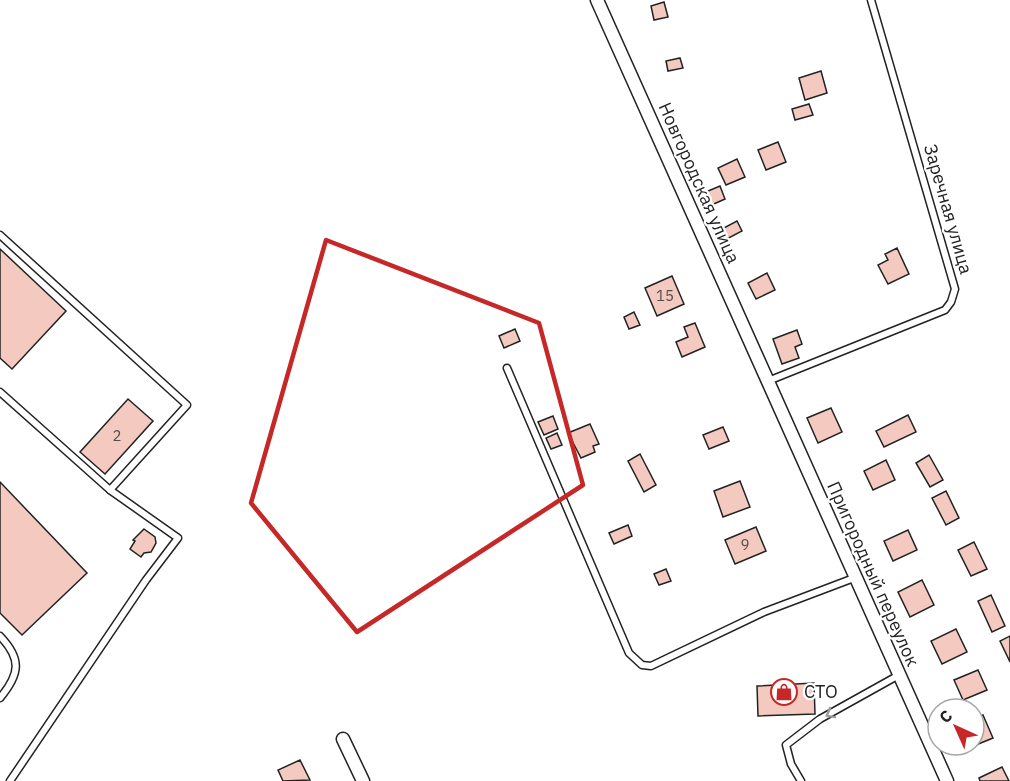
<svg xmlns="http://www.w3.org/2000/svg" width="1010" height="781" font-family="'IBM Plex Sans',sans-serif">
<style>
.building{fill:#f3c9c0;stroke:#222;stroke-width:1.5}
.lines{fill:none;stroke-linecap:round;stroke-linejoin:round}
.lane-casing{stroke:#222;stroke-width:9}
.street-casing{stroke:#222;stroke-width:15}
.lane{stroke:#fff;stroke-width:6}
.street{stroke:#fff;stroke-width:12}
.oneway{stroke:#9c9c9c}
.marked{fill:none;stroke:#c62828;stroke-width:4.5;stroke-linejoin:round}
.labels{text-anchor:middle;stroke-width:4.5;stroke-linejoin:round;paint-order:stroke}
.number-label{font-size:15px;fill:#564c4a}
.street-label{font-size:18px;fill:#222;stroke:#fff}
.poi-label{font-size:18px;fill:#222;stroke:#fff;text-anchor:start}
</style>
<rect width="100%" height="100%" fill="#fff"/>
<g class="building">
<path d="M 664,2 L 668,17 L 654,20 L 651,6 Z"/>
<path d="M 680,58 L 683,68 L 668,71 L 666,61 Z"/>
<path d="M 821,71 L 827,93 L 805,100 L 799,78 Z"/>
<path d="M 809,104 L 813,115 L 795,120 L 792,109 Z"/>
<path d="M 778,142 L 786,162 L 766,170 L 758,150 Z"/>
<path d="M 737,159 L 745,177 L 726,185 L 718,168 Z"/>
<path d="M 720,186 L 725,199 L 707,207 L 701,194 Z"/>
<path d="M 737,221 L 742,231 L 723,241 L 718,231 Z"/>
<path d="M 897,248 L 909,274 L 888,284 L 878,265 L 888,260 L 885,254 Z"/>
<path d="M 0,249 L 66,311 L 12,369 L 0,358 Z"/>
<path d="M 767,273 L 775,290 L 756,299 L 748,283 Z"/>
<path d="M 672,276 L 684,304 L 657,316 L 645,288 Z"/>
<path d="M 634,312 L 640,325 L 629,329 L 624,317 Z"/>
<path d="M 695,323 L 705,347 L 682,357 L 676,342 L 688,337 L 684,327 Z"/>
<path d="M 515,329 L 520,341 L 504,348 L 499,336 Z"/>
<path d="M 797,330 L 802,344 L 795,347 L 799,358 L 782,364 L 773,339 Z"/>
<path d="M 128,399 L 153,421 L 105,474 L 80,452 Z"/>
<path d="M 831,408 L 842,432 L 818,443 L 807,418 Z"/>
<path d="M 908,415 L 916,432 L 884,447 L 876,431 Z"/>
<path d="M 553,416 L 558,429 L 544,435 L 538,422 Z"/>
<path d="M 590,424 L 599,444 L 593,446 L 595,452 L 581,458 L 568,433 Z"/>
<path d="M 723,427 L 729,441 L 709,449 L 703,435 Z"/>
<path d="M 557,433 L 562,445 L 551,449 L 546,438 Z"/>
<path d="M 640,454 L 656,485 L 644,492 L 628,461 Z"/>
<path d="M 929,455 L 943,480 L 930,487 L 916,463 Z"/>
<path d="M 886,460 L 895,480 L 873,490 L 864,471 Z"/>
<path d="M 740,481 L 750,507 L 723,517 L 714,491 Z"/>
<path d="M 0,482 L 87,573 L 22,635 L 0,613 Z"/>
<path d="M 946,491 L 959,518 L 946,525 L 932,498 Z"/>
<path d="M 628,525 L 632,536 L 614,544 L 609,533 Z"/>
<path d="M 756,527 L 766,551 L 735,564 L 725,540 Z"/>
<path d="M 144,529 L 155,537 L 156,543 L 151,552 L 144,553 L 141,557 L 130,549 L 135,541 L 133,540 Z"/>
<path d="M 908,530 L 917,550 L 893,561 L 884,541 Z"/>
<path d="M 974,542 L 987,569 L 971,576 L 958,550 Z"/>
<path d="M 666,569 L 671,581 L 659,585 L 654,574 Z"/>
<path d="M 922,580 L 934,605 L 910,617 L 898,592 Z"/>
<path d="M 991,595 L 1005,626 L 992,632 L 978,601 Z"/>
<path d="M 956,629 L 967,652 L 942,664 L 931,641 Z"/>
<path d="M 1010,636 L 1010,662 L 1000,641 Z"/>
<path d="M 978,670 L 987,690 L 963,700 L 954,680 Z"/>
<path d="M 814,683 L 815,714 L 758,716 L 757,686 Z"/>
<path d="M 983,715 L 993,738 L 971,747 L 970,745 L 974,745 L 974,718 Z"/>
<path d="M 300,760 L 310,780 L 283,781 L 278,770 Z"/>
<path d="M 1002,767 L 1009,781 L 980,781 L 979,778 Z"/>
</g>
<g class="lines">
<defs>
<g id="lane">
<path d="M 0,235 L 187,405 L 110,490"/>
<path d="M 507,368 L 629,653 L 642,665 L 651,666 L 764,612 L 854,578"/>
<path d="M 768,381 L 945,310 L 951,302 L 955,289 L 871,0"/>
<path d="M 0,392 L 110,490 L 178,538 L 146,580 L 10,781"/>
<path d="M 0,636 C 22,659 20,674 0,698"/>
<path d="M 801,781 L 791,764 L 786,745 L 820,719 L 899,675"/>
</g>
<g id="street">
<path d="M 597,0 L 947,781"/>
<path d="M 343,739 L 363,781"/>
</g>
</defs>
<use href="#lane" class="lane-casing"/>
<use href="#street" class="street-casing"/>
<use href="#lane" class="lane"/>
<use href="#street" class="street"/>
</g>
<defs><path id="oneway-chevron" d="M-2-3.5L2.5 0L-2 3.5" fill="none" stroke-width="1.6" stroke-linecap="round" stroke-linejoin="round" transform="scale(1.5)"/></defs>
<use class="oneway" href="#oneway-chevron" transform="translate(830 714) rotate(151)"/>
<path class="marked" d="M 326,240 L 539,323 L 583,485 L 357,632 L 251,503 Z"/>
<defs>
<symbol id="shop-ring" viewBox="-11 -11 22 22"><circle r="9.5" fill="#fff" stroke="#c62828" stroke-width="1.5"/><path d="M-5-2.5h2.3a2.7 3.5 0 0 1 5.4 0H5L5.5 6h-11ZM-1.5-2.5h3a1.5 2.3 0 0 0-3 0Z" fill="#c62828"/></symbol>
</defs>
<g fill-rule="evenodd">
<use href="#shop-ring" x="769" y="677" width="30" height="30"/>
</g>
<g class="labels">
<g class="number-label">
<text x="665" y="301">15</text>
<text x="117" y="441">2</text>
<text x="745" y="550">9</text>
</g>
<g class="street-label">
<text transform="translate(699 183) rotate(66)" y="6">Новгородская улица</text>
<text transform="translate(948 209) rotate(74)" y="6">Заречная улица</text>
<text transform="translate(873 574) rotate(66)" y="6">Пригородный переулок</text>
</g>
<g class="poi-label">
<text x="804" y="698">СТО</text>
</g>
</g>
<g transform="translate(956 727) rotate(315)"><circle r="28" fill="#ffffff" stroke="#a7a7a7" stroke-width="1.5"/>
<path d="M0-4.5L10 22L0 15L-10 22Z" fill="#c62828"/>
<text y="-9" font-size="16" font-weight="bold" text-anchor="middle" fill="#222222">С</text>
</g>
</svg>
